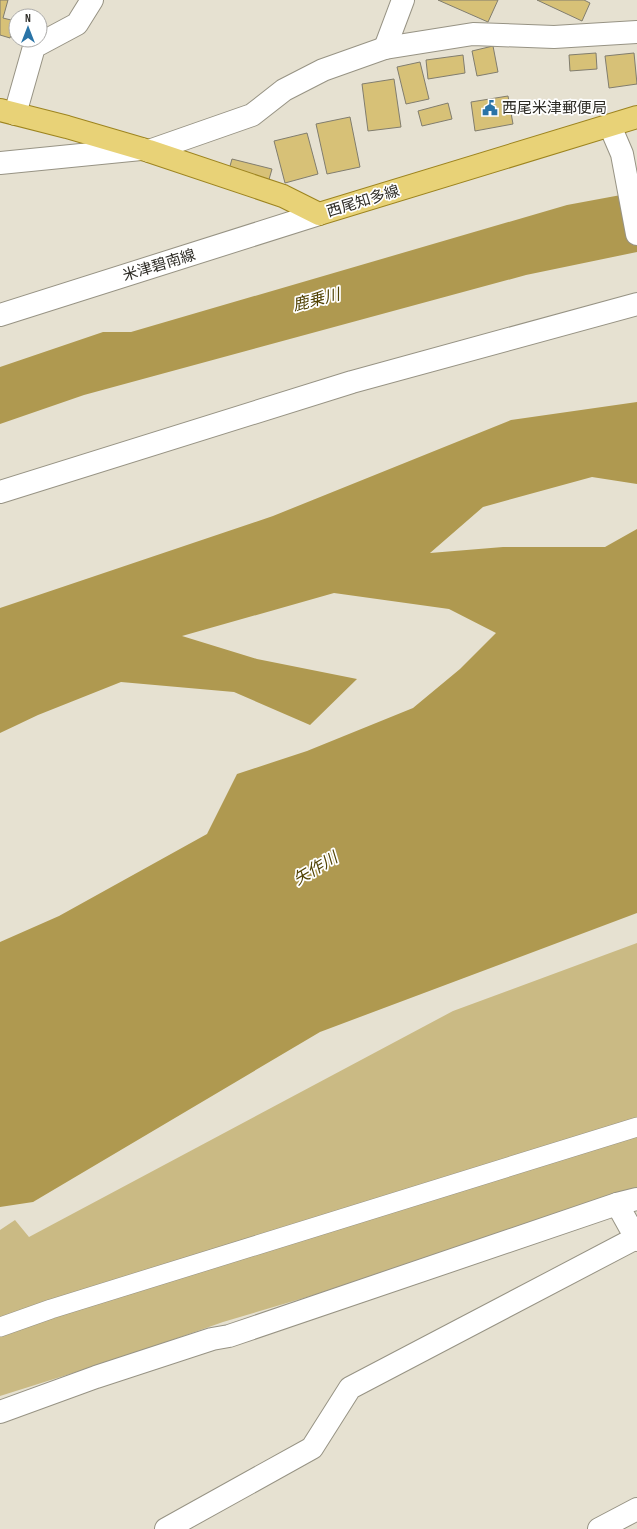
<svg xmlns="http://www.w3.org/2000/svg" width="637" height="1529" font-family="'Sofia Sans Condensed','Noto Sans JP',sans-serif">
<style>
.green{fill:#caba84}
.water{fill:#af9950}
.building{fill:#d7c177;stroke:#817d6e}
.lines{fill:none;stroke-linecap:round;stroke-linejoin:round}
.pedestrian-casing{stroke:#979384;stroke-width:20}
.minor-casing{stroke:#979384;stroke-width:24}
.secondary-casing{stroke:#979384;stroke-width:24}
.primary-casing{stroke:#9d841f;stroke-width:24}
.pedestrian{stroke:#fff;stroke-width:19}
.minor{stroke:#fff;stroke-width:22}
.secondary{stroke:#fff;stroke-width:22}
.primary{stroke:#e8d277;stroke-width:22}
.labels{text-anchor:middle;stroke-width:3.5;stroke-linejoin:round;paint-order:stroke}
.poi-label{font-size:15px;fill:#2d2b25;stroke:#fff;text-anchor:start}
.street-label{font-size:15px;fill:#2d2b25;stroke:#fff}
.water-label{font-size:16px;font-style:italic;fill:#524305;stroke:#fff}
</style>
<rect width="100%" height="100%" fill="#e6e1d1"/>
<path class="green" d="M 637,943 L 637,1196 L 368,1279 L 223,1322 L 124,1357 L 0,1396 L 0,1230 L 15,1220 L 29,1237 L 453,1011 Z"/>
<g class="water">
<path d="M 637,192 L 637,252 L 526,275 L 84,395 L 0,424 L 0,367 L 103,332 L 131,332 L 567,205 Z"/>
<path d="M 637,402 L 637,484 L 592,477 L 483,507 L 430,553 L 503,547 L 605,547 L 637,529 L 637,913 L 320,1032 L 33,1202 L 0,1207 L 0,942 L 59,916 L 207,834 L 237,774 L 307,751 L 413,708 L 460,669 L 496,633 L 449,609 L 334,593 L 182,636 L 257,659 L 357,679 L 310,725 L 234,692 L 121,682 L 38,715 L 0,733 L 0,608 L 273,516 L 511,420 Z"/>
</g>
<g class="building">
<path d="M 0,0 L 8,0 L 3,18 L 15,21 L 10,38 L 0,35 Z"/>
<path d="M 438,0 L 498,0 L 488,22 Z"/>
<path d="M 537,0 L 584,0 L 590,3 L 582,21 Z"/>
<path d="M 493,46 L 498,72 L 477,76 L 472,51 Z"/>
<path d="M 596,53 L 597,69 L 570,71 L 569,55 Z"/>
<path d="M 634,53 L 637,84 L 609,88 L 605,56 Z"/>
<path d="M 463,55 L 465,73 L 428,79 L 426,60 Z"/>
<path d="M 420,62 L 429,99 L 406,104 L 397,67 Z"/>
<path d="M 394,79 L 401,127 L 368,131 L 362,84 Z"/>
<path d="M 508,96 L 513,124 L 475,131 L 471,102 Z"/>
<path d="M 448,103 L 452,119 L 422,126 L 418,111 Z"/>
<path d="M 350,117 L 360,167 L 327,174 L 316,124 Z"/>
<path d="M 307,133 L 318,174 L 285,183 L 274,141 Z"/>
<path d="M 232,159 L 272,169 L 268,183 L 228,173 Z"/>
</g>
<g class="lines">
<defs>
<path id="pedestrian" d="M 0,1327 L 51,1309 L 637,1127"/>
<g id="minor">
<path d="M 385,48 L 403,0"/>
<path d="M 15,114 L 34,47 L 77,24 L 92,0"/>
<path d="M 610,126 L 622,154 L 637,234"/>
<path d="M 149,151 L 252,115 L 284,90 L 323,70 L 385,48 L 473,34 L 554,37 L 637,32"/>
<path d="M 0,163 L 141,149"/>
<path d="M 0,492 L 352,382 L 637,304"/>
<path d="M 617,1204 L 637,1240"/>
<path d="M 0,1412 L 96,1377 L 212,1339 L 229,1336 L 617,1204 L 637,1199"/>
<path d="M 166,1529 L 312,1448 L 350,1388 L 636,1238"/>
</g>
<g id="secondary">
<path d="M 0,315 L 319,214"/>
<path d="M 599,1529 L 637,1509"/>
</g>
<path id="primary" d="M 0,110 L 67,127 L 149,151 L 283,196 L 319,214 L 637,117"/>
</defs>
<use href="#pedestrian" class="pedestrian-casing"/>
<use href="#minor" class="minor-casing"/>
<use href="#secondary" class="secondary-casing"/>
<use href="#primary" class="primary-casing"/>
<use href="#pedestrian" class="pedestrian"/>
<use href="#minor" class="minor"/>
<use href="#secondary" class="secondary"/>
<use href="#primary" class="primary"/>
</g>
<defs>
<symbol id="civic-bare" viewBox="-9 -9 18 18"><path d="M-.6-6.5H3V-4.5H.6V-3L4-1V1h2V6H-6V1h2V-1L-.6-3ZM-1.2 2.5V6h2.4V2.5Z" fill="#2a74a7" stroke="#fff" stroke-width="2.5" paint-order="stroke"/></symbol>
</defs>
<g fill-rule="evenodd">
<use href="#civic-bare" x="479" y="97" width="22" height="22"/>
</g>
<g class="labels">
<g class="poi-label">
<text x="502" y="113">西尾米津郵便局</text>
</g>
<g class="street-label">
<text transform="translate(363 201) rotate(-17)" y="5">西尾知多線</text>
<text transform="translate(159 265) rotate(-17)" y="5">米津碧南線</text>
</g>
<g class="water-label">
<text transform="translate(316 299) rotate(-14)" y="6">鹿乗川</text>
<text transform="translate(315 868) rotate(-31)" y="6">矢作川</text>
</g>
</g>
<g transform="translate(28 28)"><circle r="19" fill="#ffffff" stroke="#abaaa8"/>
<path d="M0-3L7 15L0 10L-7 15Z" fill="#2a74a7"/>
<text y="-6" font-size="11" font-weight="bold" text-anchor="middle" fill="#2d2b25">N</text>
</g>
</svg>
